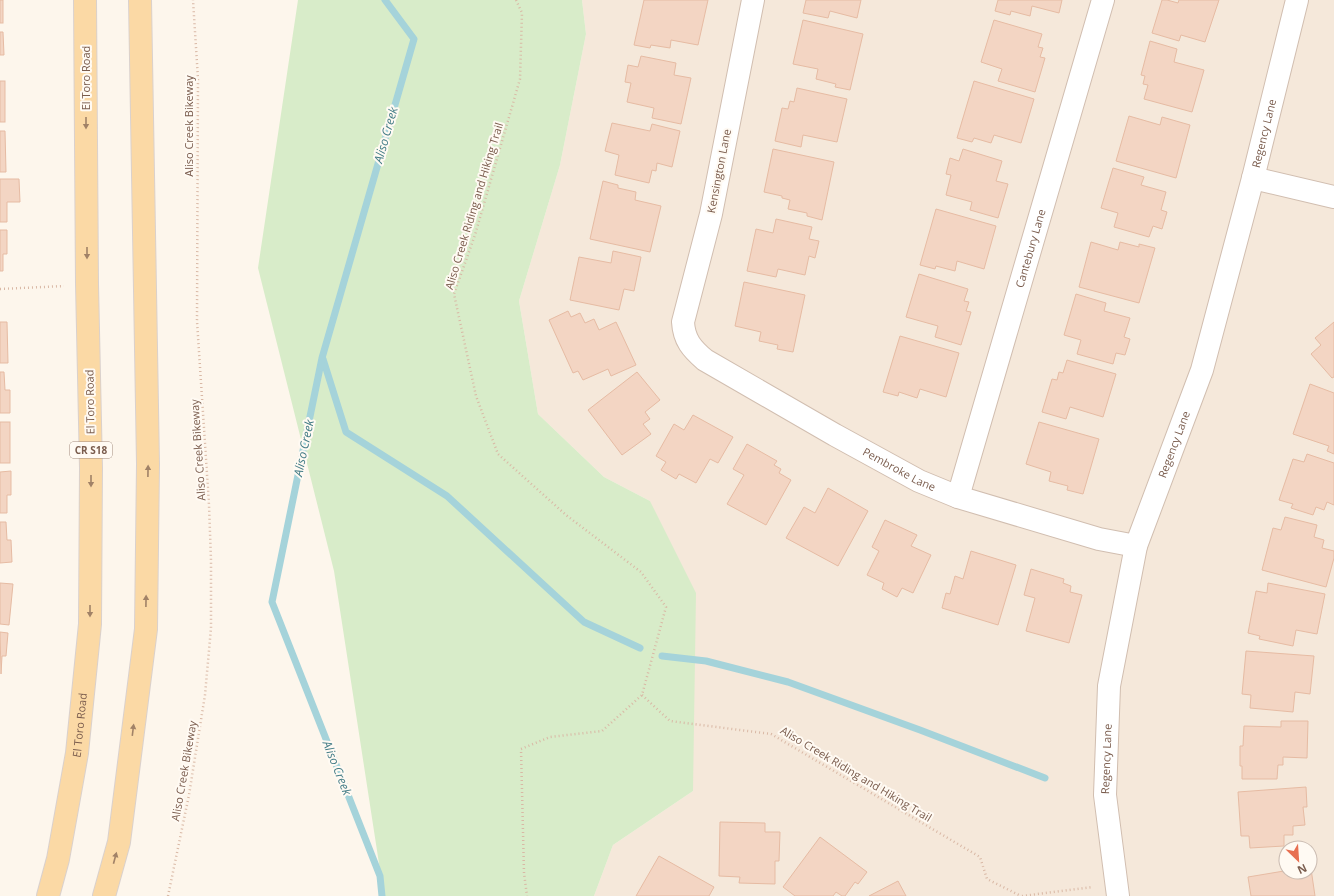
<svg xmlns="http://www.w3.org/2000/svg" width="1334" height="896" font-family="'Open Sans',sans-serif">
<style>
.residential{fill:#f5e8da;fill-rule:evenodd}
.green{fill:#d8ecc9}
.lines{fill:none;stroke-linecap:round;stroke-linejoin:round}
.stream{stroke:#a5d3da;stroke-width:7}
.building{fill:#f3d5c3;stroke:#e6bba3}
.minor-casing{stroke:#d1beb0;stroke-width:24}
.major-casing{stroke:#dad1cd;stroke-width:24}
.path{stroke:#d9b8a5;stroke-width:2.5;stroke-dasharray:1 3;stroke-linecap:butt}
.minor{stroke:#fff;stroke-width:22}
.major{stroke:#fbd9a5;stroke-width:22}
.oneway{fill:#a18267}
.labels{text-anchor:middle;stroke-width:4;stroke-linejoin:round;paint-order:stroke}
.shield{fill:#fffaf3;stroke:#a28b7f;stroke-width:1}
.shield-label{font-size:10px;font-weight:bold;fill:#7a5c4d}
.street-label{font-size:11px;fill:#7a5c4d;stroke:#fffaf3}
.water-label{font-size:12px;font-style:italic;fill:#437c86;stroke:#fffaf3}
</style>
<rect width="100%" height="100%" fill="#fdf6ec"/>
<path class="residential" d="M 582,0 L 1334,0 L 1334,896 L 594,896 L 613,845 L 693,791 L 650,501 L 604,477 L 538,414 L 519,301 L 560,165 L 586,34 ZM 1286,848 L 1310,848 L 1310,872 L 1286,872 Z"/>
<path class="green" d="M 298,0 L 582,0 L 586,34 L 560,165 L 519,301 L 538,414 L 604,477 L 650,501 L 696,593 L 693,791 L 613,845 L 594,896 L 384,896 L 334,571 L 258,268 Z"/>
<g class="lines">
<g class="stream">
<path d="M 323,359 L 346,432 L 447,496 L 584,622 L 640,648"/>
<path d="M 662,656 L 706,661 L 788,682 L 920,730 L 1045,778"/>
<path d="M 382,896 L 380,876 L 272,602 L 322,358 L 414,39 L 385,0"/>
</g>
</g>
<g class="building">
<rect x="0" y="0" width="3" height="23"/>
<path d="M 644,0 L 708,0 L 698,45 L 671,40 L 670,48 L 651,45 L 650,48 L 634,45 Z"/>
<path d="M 806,0 L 861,0 L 857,18 L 830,11 L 828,18 L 803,13 Z"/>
<path d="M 998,0 L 1062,0 L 1059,13 L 1032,6 L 1030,16 L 1011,11 L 1010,15 L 995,11 Z"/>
<path d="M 1162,0 L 1167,0 L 1178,3 L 1179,0 L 1219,0 L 1205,42 L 1181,35 L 1179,41 L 1152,33 Z"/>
<path d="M 803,20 L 863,34 L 850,90 L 835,87 L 836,84 L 816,79 L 818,69 L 793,64 Z"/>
<path d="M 994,20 L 1042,34 L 1038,47 L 1043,48 L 1040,57 L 1045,58 L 1035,92 L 998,81 L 1002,69 L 981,62 Z"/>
<path d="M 0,32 L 3,32 L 4,55 L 0,55 Z"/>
<path d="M 1150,41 L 1177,49 L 1174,62 L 1204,70 L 1192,112 L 1144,99 L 1148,85 L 1143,84 L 1145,76 L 1141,75 Z"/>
<path d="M 641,56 L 676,63 L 674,75 L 691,78 L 681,124 L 652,118 L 654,108 L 627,102 L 631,83 L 625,82 L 628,65 L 638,67 Z"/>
<rect x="0" y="81" width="5" height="41"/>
<path d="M 974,81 L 1034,99 L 1021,143 L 994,135 L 991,143 L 974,138 L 972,142 L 957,138 Z"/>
<path d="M 797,88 L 847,99 L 837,142 L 803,135 L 801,147 L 775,141 L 782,108 L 788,109 L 790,101 L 794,102 Z"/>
<path d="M 1129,116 L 1160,125 L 1162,117 L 1190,125 L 1176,178 L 1116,161 Z"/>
<path d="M 612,123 L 650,131 L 652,124 L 680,131 L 672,167 L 657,163 L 656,171 L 652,170 L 649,183 L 615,175 L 619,155 L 605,151 Z"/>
<path d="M 0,131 L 5,131 L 6,172 L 0,172 Z"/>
<path d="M 773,149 L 834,162 L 822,220 L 807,216 L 807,213 L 788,209 L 790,200 L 782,198 L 782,196 L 764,192 Z"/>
<path d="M 963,149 L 1002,161 L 996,181 L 1008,184 L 998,218 L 970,210 L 972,202 L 946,195 L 951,175 L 946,174 L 950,158 L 959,161 Z"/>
<path d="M 1113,168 L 1144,177 L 1141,185 L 1166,192 L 1161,210 L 1167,212 L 1162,229 L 1153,226 L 1149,237 L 1114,227 L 1118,213 L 1101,208 Z"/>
<path d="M 0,179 L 19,179 L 20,202 L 7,202 L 7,222 L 0,222 Z"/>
<path d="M 603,181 L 618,185 L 618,188 L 636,192 L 635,200 L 661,206 L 650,252 L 590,239 Z"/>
<path d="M 936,209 L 996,226 L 984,269 L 957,261 L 955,271 L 936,266 L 935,269 L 920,265 Z"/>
<path d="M 776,219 L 812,227 L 809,239 L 819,241 L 815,258 L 809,256 L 805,275 L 778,269 L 776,277 L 747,271 L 756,229 L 773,233 Z"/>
<path d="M 0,230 L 7,230 L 7,254 L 3,254 L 3,271 L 0,271 Z"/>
<path d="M 1091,242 L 1118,250 L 1120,242 L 1139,247 L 1139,244 L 1155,248 L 1139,303 L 1079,287 Z"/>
<path d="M 613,251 L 641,257 L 634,291 L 624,289 L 619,310 L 570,300 L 579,257 L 611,263 Z"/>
<path d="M 919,274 L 968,289 L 964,301 L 969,302 L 966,311 L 971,312 L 961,345 L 935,337 L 938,326 L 906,317 Z"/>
<path d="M 744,282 L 805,295 L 793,352 L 777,349 L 778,345 L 759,341 L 761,332 L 735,326 Z"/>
<path d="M 1076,294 L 1106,303 L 1104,311 L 1130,318 L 1124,337 L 1130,339 L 1125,355 L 1116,353 L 1113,364 L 1077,354 L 1081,340 L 1064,335 Z"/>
<path d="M 568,311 L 571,317 L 580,313 L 585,323 L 594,319 L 599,330 L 616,322 L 636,365 L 611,376 L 608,369 L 583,380 L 578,371 L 573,373 L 549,320 Z"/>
<path d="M 0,322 L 7,322 L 8,363 L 0,363 Z"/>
<path d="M 1334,322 L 1334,377 L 1332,378 L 1311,354 L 1321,345 L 1315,338 Z"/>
<path d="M 900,336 L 959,353 L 946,397 L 920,389 L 917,398 L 899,392 L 898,396 L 883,392 Z"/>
<path d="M 1067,360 L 1116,374 L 1103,417 L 1070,407 L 1066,419 L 1042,412 L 1052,379 L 1057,380 L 1059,372 L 1063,373 Z"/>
<path d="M 0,372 L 4,372 L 5,390 L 10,390 L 10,413 L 0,413 Z"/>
<path d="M 637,372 L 660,400 L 645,412 L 650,419 L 643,424 L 651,434 L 622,455 L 588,410 Z"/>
<path d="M 1310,384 L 1334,393 L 1334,454 L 1327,451 L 1329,446 L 1293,434 Z"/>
<path d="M 693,415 L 733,437 L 718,463 L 710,459 L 696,483 L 679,474 L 676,479 L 661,470 L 666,462 L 656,456 L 674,424 L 684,430 Z"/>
<rect x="0" y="422" width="10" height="41"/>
<path d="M 1039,422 L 1099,439 L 1083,494 L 1067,490 L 1068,486 L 1049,481 L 1051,472 L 1026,464 Z"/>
<path d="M 747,444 L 777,461 L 774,465 L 781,469 L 779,473 L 791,480 L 766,525 L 727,504 L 744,475 L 733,469 Z"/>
<path d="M 1307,454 L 1334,463 L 1334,505 L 1327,502 L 1324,510 L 1316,507 L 1313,515 L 1291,508 L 1293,504 L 1279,500 L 1293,459 L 1304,462 Z"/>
<path d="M 11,471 L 11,495 L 7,495 L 7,513 L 0,513 L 0,472 Z"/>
<path d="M 828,488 L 868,511 L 838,566 L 786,538 L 804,507 L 815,513 Z"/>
<path d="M 1285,517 L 1317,525 L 1314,537 L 1324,540 L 1322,548 L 1334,551 L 1334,558 L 1326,587 L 1262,570 L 1273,528 L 1281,530 Z"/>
<path d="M 885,520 L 917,535 L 911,546 L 931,555 L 913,593 L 902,588 L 897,597 L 882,589 L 884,583 L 867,575 L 879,551 L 872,547 Z"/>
<path d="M 0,522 L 6,522 L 7,540 L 11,540 L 12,562 L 0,563 Z"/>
<path d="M 971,551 L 1016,565 L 998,625 L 942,608 L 946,593 L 950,594 L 955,576 L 963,579 Z"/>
<path d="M 1031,569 L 1064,579 L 1063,583 L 1071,586 L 1070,592 L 1082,595 L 1069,643 L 1026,631 L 1035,598 L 1024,595 Z"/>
<path d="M 0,583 L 13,584 L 9,625 L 0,624 Z"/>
<path d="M 1268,583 L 1325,594 L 1317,634 L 1296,630 L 1293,646 L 1259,639 L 1260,636 L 1248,633 L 1256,591 L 1267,593 Z"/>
<path d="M 0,632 L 8,633 L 6,656 L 2,656 L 1,674 Z"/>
<path d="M 1246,651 L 1314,656 L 1310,694 L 1295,692 L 1293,712 L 1250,708 L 1251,695 L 1242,694 Z"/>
<path d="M 1281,721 L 1308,721 L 1307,758 L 1283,757 L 1283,765 L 1278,765 L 1277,779 L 1242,779 L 1242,766 L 1240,766 L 1240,746 L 1243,746 L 1244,726 L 1281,727 Z"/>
<path d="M 1306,787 L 1307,807 L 1303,807 L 1305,825 L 1293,826 L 1293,835 L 1284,835 L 1284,846 L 1250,848 L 1249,836 L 1241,836 L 1238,792 Z"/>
<path d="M 720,822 L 765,823 L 765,832 L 780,832 L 779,861 L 775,861 L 775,884 L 739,883 L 740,877 L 719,876 Z"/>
<path d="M 820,837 L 867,872 L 858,884 L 855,882 L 845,896 L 842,896 L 836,892 L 833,896 L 795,896 L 783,887 Z"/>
<path d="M 659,856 L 714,887 L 709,896 L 636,896 Z"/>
<path d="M 1310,862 L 1315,896 L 1251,896 L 1248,877 L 1284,871 L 1283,865 L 1286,865 L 1286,872 L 1310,872 Z"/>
<path d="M 898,881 L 906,896 L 869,896 Z"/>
</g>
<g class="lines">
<defs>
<g id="minor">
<path id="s1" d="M 753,0 L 711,214 L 683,322 C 684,340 692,349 705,360 L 835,435 L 919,481 L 958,497 L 1099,539 L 1136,546"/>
<path d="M 1253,178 L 1334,197"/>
<path id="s2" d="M 958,497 L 1103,0"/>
<path id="s3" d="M 1118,896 L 1105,795 L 1109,686 L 1136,546 L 1202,370 L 1253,178 L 1297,0"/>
</g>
<g id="major">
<path id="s4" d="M 48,896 L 58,859 L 77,753 L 90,624 L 91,468 L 87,284 L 85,0"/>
<path d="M 104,896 L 119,842 L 146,629 L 148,464 L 140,0"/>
</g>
</defs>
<use href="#minor" class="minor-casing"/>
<use href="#major" class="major-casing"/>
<g class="path">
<path d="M 516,0 L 522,13 L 520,79 L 475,235 L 454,294 L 476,396 L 498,454 L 566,515 L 641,572 L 666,607 L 642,695 L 602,731 L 550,737 L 521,749 L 524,873 L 527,896"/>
<path d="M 0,289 L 64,286"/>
<path d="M 642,695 L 670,721 L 771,734 L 980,857 L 987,879 L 1021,896"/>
<path d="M 168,896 L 189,795 L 205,695 L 211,628 L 211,560 L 209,505 L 197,321 L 198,79 L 193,0"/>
<path d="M 1022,896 L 1093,887"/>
</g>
<use href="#minor" class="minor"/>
<use href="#major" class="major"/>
</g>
<defs><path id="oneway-solid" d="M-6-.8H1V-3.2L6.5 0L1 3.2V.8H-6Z"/></defs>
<g class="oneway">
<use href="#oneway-solid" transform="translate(86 123) rotate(90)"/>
<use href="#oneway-solid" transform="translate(87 253) rotate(90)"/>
<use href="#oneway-solid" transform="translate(148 471) rotate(-89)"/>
<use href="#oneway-solid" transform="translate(91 481) rotate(90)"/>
<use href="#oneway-solid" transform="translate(146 601) rotate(-89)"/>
<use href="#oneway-solid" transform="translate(90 611) rotate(90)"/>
<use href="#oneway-solid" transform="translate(133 730) rotate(-83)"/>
<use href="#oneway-solid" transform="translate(115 858) rotate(-75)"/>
</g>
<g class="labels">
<rect class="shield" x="70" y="442" width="42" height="16" rx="3"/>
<g class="shield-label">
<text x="91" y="454">CR S18</text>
</g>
<g class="street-label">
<text transform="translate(86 78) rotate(-90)" y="4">El Toro Road</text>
<text transform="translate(189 126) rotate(-90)" y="4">Aliso Creek Bikeway</text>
<text dy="4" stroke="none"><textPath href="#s3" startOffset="786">Regency Lane</textPath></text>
<text transform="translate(719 171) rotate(-79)" y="4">Kensington Lane</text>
<text transform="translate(474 206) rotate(-73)" y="4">Aliso Creek Riding and Hiking Trail</text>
<text dy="4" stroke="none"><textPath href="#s2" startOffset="259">Cantebury Lane</textPath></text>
<text transform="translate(90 402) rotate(-91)" y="4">El Toro Road</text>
<text dy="4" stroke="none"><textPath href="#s3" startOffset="462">Regency Lane</textPath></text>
<text transform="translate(198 450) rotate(-94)" y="4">Aliso Creek Bikeway</text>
<text dy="4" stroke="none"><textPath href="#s1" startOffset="598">Pembroke Lane</textPath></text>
<text dy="4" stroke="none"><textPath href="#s4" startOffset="174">El Toro Road</textPath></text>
<text dy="4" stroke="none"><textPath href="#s3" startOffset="138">Regency Lane</textPath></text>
<text transform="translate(184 771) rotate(-80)" y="4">Aliso Creek Bikeway</text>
<text transform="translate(856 774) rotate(31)" y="4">Aliso Creek Riding and Hiking Trail</text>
</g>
<g class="water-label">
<text transform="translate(386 135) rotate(-74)" y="4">Aliso Creek</text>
<text transform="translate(304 448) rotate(-78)" y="4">Aliso Creek</text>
<text transform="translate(337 768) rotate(68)" y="4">Aliso Creek</text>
</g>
</g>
<g transform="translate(1298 860) rotate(155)"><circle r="19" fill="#fffaf3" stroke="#cabbb1"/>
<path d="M0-3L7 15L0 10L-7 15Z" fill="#e76f51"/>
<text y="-6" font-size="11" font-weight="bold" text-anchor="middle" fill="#7a5c4d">N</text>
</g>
</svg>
